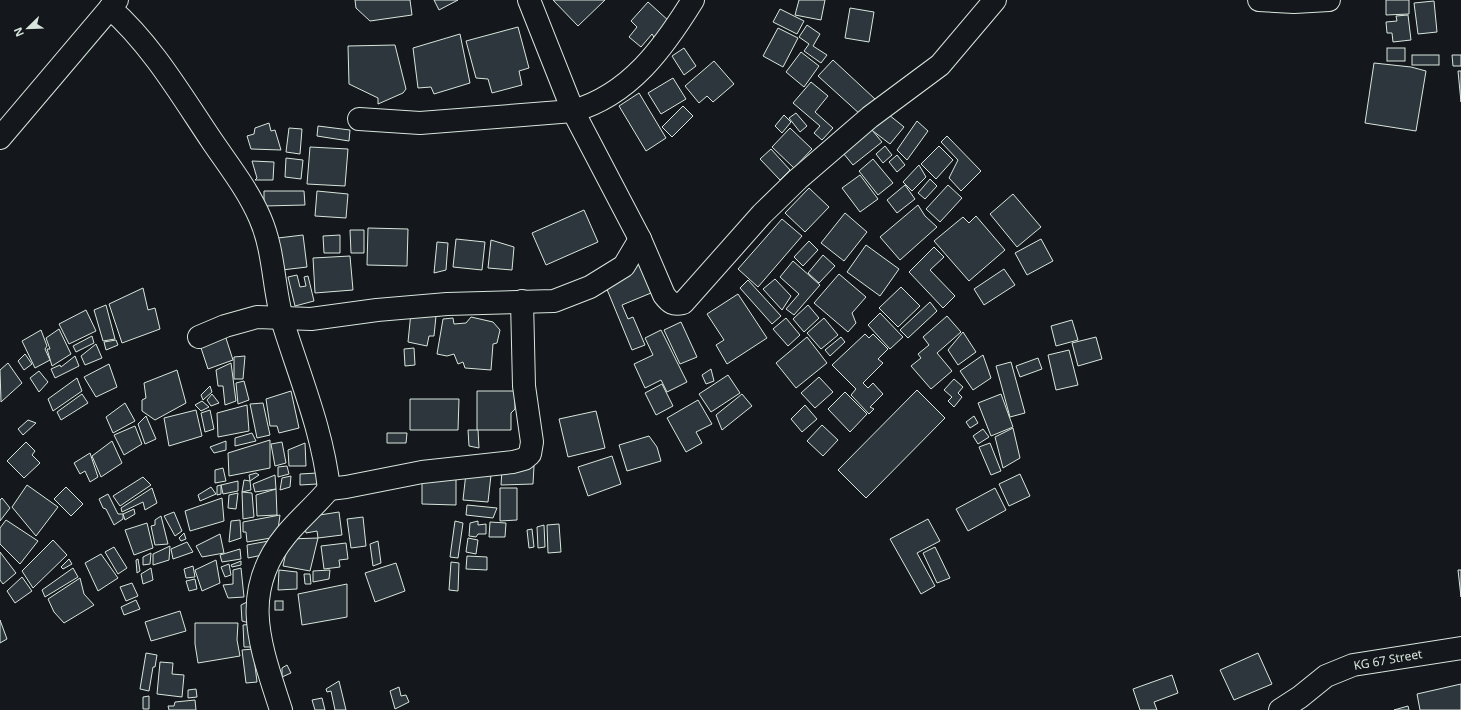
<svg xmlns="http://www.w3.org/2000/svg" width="1461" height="710" font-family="'Noto Sans',sans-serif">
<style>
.building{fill:#2c363c;stroke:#d8e6dc}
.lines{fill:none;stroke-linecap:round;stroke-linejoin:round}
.minor-casing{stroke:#d8e6dc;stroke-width:24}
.minor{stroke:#14181c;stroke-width:22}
.labels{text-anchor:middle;stroke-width:3;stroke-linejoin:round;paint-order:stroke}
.street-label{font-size:12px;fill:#d8e6dc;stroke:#14181c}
</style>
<rect width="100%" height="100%" fill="#14181c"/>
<g class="building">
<path d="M 355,0 L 410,0 L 412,15 L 370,21 L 356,8 Z"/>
<path d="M 434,0 L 458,0 L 439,10 Z"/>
<path d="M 553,0 L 605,0 L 578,26 Z"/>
<path d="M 799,0 L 825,0 L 821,20 L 795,15 Z"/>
<path d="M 1386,0 L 1409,0 L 1409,14 L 1386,15 Z"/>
<path d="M 1434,1 L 1437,32 L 1418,34 L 1414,3 Z"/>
<path d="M 648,2 L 670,22 L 655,39 L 652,34 L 641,47 L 629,37 L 637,27 L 631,21 Z"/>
<path d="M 850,8 L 874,12 L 869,42 L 845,38 Z"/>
<path d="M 780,9 L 804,21 L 797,34 L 773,22 Z"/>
<path d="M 1408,15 L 1411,40 L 1393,42 L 1392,33 L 1387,33 L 1386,22 L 1397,21 L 1396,16 Z"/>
<path d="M 807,25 L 820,34 L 813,46 L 827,55 L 821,63 L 804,51 L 809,44 L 799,37 Z"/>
<path d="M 518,27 L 529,68 L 519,71 L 522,85 L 492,93 L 488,79 L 476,78 L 466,41 Z"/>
<path d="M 778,28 L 798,38 L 783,67 L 763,56 Z"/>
<path d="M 460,34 L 470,83 L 434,94 L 431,87 L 418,88 L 413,48 Z"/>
<path d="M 395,45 L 406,89 L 403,93 L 378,104 L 378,98 L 349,84 L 348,46 Z"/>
<path d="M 684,48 L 696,66 L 684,75 L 672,56 Z"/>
<rect x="1387" y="48" width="18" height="13"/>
<path d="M 801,52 L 819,66 L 804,87 L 786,72 Z"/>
<rect x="1412" y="55" width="27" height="10"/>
<path d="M 1452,55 L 1461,55 L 1461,66 L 1453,66 Z"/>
<path d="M 833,60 L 875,99 L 861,115 L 818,76 Z"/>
<path d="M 714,61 L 734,84 L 713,102 L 707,96 L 699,103 L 685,86 Z"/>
<path d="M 1374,63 L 1411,67 L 1426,71 L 1416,131 L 1365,123 Z"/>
<path d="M 1458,71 L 1461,71 L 1461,102 Z"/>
<path d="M 673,78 L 686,99 L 661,114 L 648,93 Z"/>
<path d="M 811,82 L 828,96 L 815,112 L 833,128 L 822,140 L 814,133 L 820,126 L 793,103 Z"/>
<path d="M 639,93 L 666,138 L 646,151 L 619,106 Z"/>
<path d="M 683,106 L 693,116 L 672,137 L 662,127 Z"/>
<path d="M 883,110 L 904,127 L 890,144 L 869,128 Z"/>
<path d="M 796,113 L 807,126 L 800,132 L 789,118 Z"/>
<path d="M 784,115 L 791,122 L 782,133 L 775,126 Z"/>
<path d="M 917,121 L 928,131 L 907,160 L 897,150 Z"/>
<path d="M 269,123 L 271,131 L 275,130 L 281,150 L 251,149 L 247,136 L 254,134 L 255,128 Z"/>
<path d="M 318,126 L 350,130 L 349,141 L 317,136 Z"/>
<path d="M 289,128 L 302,129 L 300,154 L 286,152 Z"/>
<path d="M 790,128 L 812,149 L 794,168 L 772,147 Z"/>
<path d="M 872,130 L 882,142 L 853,165 L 843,153 Z"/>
<path d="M 947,136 L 981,171 L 961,191 L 949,178 L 958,160 L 941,142 Z"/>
<path d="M 885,146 L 892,155 L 883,163 L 876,154 Z"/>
<path d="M 939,146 L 953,160 L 936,179 L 921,164 Z"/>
<path d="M 310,147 L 348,149 L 345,186 L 307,184 Z"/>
<path d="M 771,149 L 790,170 L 780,180 L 760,159 Z"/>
<path d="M 897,155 L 905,165 L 897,172 L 889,162 Z"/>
<path d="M 286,158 L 303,160 L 301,179 L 285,177 Z"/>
<path d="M 873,159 L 893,183 L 878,195 L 859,171 Z"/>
<path d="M 252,161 L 274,162 L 273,180 L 255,180 L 257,178 Z"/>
<path d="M 919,165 L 926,177 L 912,191 L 903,182 Z"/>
<path d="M 860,175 L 878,199 L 860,212 L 842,188 Z"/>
<path d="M 930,179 L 937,186 L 925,199 L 918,193 Z"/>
<path d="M 905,185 L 915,199 L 897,213 L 887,200 Z"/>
<path d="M 948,185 L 962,198 L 940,222 L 926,209 Z"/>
<path d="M 809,188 L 829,207 L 805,232 L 785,213 Z"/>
<path d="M 264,191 L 304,191 L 305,205 L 264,206 Z"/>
<path d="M 317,191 L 348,194 L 346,218 L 315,216 Z"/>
<path d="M 1013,194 L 1041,227 L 1017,247 L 990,214 Z"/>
<path d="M 918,205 L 925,216 L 937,227 L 900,260 L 880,237 Z"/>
<path d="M 584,210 L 598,242 L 546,265 L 532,233 Z"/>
<path d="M 845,213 L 867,232 L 844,261 L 821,243 Z"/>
<path d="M 976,216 L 1005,250 L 969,281 L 934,241 L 963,217 L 969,223 Z"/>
<path d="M 782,219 L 802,236 L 758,287 L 738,269 Z"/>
<path d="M 368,228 L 408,229 L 407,266 L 367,265 Z"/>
<path d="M 350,230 L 364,230 L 364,253 L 351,253 Z"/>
<path d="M 303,235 L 307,267 L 282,270 L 278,238 Z"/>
<path d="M 340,235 L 340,253 L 324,253 L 323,236 Z"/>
<path d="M 456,239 L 485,242 L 482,270 L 453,267 Z"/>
<path d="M 1041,239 L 1053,261 L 1027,275 L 1015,253 Z"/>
<path d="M 491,240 L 514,247 L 512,270 L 488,268 Z"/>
<path d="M 809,241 L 818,250 L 803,266 L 794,257 Z"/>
<path d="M 437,242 L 448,243 L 446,270 L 434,273 Z"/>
<path d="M 866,245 L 899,269 L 880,296 L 847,272 Z"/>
<path d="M 934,247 L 944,257 L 930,270 L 955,296 L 943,308 L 909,272 Z"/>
<path d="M 823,255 L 835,266 L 819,283 L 808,273 Z"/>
<path d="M 350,256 L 353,290 L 315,293 L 313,258 Z"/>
<path d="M 793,261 L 820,285 L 794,315 L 786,309 L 799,294 L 780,277 Z"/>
<path d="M 639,262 L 651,293 L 622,305 L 628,319 L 633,317 L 645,345 L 632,350 L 599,270 Z"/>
<path d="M 1004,269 L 1015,285 L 984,305 L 974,289 Z"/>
<path d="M 839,274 L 866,297 L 852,313 L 856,323 L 848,332 L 814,303 Z"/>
<path d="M 297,275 L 300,287 L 306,286 L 304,277 L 308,276 L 314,301 L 295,306 L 288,277 Z"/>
<path d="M 775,279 L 791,296 L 782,310 L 763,289 Z"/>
<path d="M 748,280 L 781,316 L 772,324 L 740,288 Z"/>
<path d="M 901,287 L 920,306 L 898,327 L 879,308 Z"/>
<path d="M 143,288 L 148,310 L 155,308 L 160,329 L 122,343 L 109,304 Z"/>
<path d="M 738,294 L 767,338 L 727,364 L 716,345 L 724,340 L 707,314 Z"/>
<path d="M 412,302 L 441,302 L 440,316 L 436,316 L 434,336 L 429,336 L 427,346 L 408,342 Z"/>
<path d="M 930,302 L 937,311 L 908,338 L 900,330 Z"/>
<path d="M 106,305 L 115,339 L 103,341 L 94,310 Z"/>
<path d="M 808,305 L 819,318 L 804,332 L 793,319 Z"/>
<path d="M 86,310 L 96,331 L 69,344 L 59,324 Z"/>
<path d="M 880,313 L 903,337 L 890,349 L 868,325 Z"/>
<path d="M 947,316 L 961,332 L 937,353 L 952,371 L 931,389 L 911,366 L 921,358 L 918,354 L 929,345 L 923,337 Z"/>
<path d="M 471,317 L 493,322 L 500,330 L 497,343 L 493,344 L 491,370 L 465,368 L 463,362 L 458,364 L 454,354 L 447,356 L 437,354 L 443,319 L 453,318 L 454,324 L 466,323 Z"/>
<path d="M 786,318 L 800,335 L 788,346 L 773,329 Z"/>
<path d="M 824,318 L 838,335 L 821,349 L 807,333 Z"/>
<path d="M 1072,320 L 1078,340 L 1056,346 L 1051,326 Z"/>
<path d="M 681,322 L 697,357 L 680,364 L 664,330 Z"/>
<path d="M 59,329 L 71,354 L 52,366 L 47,349 L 50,349 L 46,338 Z"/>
<path d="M 41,330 L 47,346 L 45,349 L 50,360 L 35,368 L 22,341 Z"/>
<path d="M 661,330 L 687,382 L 667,392 L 661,380 L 645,388 L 634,364 L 653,355 L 645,338 Z"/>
<path d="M 224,332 L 233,360 L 208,369 L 200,345 Z"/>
<path d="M 963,332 L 976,352 L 958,365 L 948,350 Z"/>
<path d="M 865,334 L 869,338 L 873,334 L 888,349 L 878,359 L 883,363 L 863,383 L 868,388 L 873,383 L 883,394 L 870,407 L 874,409 L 869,414 L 851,395 L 856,389 L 832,365 Z"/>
<path d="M 92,336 L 94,343 L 76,352 L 73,346 Z"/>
<path d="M 807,337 L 827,363 L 796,388 L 776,363 Z"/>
<path d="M 841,337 L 845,342 L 830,356 L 825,350 Z"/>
<path d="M 1096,337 L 1102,359 L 1078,366 L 1072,343 Z"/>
<path d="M 116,340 L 118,345 L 106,350 L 104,342 Z"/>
<path d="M 96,344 L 102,358 L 85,365 L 81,356 Z"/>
<path d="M 414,348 L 415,365 L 405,366 L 404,349 Z"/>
<path d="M 1069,350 L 1078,385 L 1056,390 L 1048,355 Z"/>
<path d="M 25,354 L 32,364 L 24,370 L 18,361 Z"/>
<path d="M 983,355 L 991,378 L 973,390 L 960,371 Z"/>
<path d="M 75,356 L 79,366 L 55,378 L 51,369 L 60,365 L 61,367 Z"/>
<path d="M 245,356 L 243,379 L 234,379 L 234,357 Z"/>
<path d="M 1038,358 L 1042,369 L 1020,377 L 1016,366 Z"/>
<path d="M 1011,362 L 1025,413 L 1010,417 L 996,366 Z"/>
<path d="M 8,363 L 22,383 L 1,402 L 0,370 Z"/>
<path d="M 231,363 L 236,401 L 225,405 L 223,386 L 218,386 L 216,370 Z"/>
<path d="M 109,364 L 117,387 L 96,397 L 84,377 Z"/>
<path d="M 711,369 L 714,381 L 706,384 L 702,375 Z"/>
<path d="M 177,370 L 186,403 L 155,420 L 142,411 L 142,400 L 146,398 L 144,383 Z"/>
<path d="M 39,371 L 48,382 L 39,392 L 30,378 Z"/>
<path d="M 728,375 L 740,393 L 711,412 L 699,394 Z"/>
<path d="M 819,377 L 833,392 L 815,408 L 801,393 Z"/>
<path d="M 77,378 L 82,391 L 53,411 L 48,399 Z"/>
<path d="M 954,379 L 963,387 L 958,393 L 962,397 L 954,407 L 948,401 L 952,397 L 944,390 Z"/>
<path d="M 244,381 L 249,400 L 238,404 L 236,383 Z"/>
<path d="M 662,384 L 673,406 L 656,415 L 645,393 Z"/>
<path d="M 210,386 L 212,392 L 203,400 L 201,395 Z"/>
<path d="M 917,390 L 945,418 L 866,498 L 838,470 Z"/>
<path d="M 291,391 L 299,428 L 279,433 L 277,426 L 270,426 L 266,399 Z"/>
<path d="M 477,391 L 515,391 L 515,409 L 511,413 L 511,430 L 477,430 Z"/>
<path d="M 845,392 L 867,414 L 850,432 L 828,409 Z"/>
<path d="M 82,394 L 88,403 L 61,420 L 57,412 Z"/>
<path d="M 212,394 L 219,403 L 211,406 L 207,400 Z"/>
<path d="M 742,394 L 752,406 L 722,430 L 716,415 Z"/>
<path d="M 1001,394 L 1013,427 L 991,436 L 978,403 Z"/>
<path d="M 410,399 L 459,399 L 458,430 L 410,430 Z"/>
<path d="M 698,400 L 712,424 L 696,432 L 702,443 L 686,452 L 667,418 Z"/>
<path d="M 202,401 L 209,407 L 201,411 L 195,405 Z"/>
<path d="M 125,403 L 135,421 L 113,433 L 106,417 Z"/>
<path d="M 263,403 L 270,435 L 257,438 L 250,404 Z"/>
<path d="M 247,405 L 249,431 L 218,437 L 217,413 Z"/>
<path d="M 805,405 L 817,419 L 802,432 L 791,419 Z"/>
<path d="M 196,410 L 202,436 L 169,446 L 164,418 Z"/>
<path d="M 210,410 L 214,429 L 205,432 L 201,413 Z"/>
<path d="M 596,411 L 605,448 L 568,457 L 559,419 Z"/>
<path d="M 146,416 L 156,439 L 145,444 L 138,424 Z"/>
<path d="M 974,416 L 978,423 L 970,428 L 966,422 Z"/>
<path d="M 28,420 L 36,423 L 23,435 L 18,429 Z"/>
<path d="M 822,425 L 838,440 L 823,456 L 807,441 Z"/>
<path d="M 135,426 L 142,444 L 124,455 L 114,435 Z"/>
<path d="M 1013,428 L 1020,458 L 1003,468 L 995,437 Z"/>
<path d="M 983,429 L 989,437 L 978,444 L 973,436 Z"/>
<path d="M 468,430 L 478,430 L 479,448 L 469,446 Z"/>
<path d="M 252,433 L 256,441 L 235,446 L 235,438 Z"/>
<path d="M 387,433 L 407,433 L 406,443 L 387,443 Z"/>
<path d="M 649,436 L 657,447 L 661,461 L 627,471 L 619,445 Z"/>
<path d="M 270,440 L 270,468 L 229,476 L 228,453 Z"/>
<path d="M 112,441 L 122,463 L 101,477 L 92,456 Z"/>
<path d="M 226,441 L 226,450 L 214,453 L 210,447 Z"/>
<path d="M 26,442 L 35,451 L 32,455 L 40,463 L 24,478 L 7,461 Z"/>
<path d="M 282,442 L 286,463 L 275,466 L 271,444 Z"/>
<path d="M 305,443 L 306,466 L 289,466 L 288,450 Z"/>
<path d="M 990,443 L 1001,471 L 991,475 L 979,447 Z"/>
<path d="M 90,453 L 98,477 L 90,482 L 85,471 L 80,474 L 74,463 Z"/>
<path d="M 612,456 L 621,484 L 588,496 L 578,467 Z"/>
<path d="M 287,466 L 289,474 L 278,477 L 278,467 Z"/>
<path d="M 534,466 L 533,484 L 501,485 L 502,470 Z"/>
<path d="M 223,468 L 226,481 L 215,483 L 215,470 Z"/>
<path d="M 256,473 L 259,475 L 250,481 L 249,475 Z"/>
<path d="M 317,473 L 317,484 L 300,485 L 300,474 Z"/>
<path d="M 466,473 L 491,475 L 488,502 L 463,500 Z"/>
<path d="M 1020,474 L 1030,496 L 1009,506 L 999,484 Z"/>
<path d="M 275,475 L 276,489 L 255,492 L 253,484 Z"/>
<path d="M 291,476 L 290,487 L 280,490 L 282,478 Z"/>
<path d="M 422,476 L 456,477 L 456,505 L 422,504 Z"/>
<path d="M 143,477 L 151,485 L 120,506 L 113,496 Z"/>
<path d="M 244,480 L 250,481 L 251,490 L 242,492 Z"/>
<path d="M 238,481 L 238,491 L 223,494 L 221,485 Z"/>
<path d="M 27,485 L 58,507 L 36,536 L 12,507 Z"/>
<path d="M 221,485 L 221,494 L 217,495 L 217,486 Z"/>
<path d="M 66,487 L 83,504 L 71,516 L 54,499 Z"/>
<path d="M 211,487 L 216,494 L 200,501 L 198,495 Z"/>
<path d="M 152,488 L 157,503 L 145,510 L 143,502 L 122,512 L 121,508 Z"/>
<path d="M 500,488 L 517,488 L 517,520 L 500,521 Z"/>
<path d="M 995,488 L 1006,510 L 968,531 L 956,509 Z"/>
<path d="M 276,489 L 277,515 L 257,516 L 256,495 Z"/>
<path d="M 242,492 L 252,493 L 254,517 L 243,519 Z"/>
<path d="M 238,493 L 236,509 L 228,508 L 229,495 Z"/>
<path d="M 108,494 L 118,514 L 123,514 L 123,519 L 114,525 L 106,509 L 103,508 L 99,499 Z"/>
<path d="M 2,498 L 10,508 L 0,521 L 0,500 Z"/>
<path d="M 222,498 L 224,521 L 190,531 L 185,511 Z"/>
<path d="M 467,505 L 497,508 L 493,518 L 466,515 Z"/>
<path d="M 134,509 L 135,514 L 125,520 L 123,514 Z"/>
<path d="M 174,512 L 182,531 L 175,536 L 164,516 Z"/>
<path d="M 339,512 L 342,535 L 318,538 L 317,531 L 306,533 L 304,522 L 313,516 Z"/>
<path d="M 280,515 L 277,537 L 247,542 L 246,532 L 243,532 L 243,522 Z"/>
<path d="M 161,516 L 168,544 L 155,545 L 151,526 L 155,525 L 155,520 Z"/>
<path d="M 363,517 L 366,546 L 351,548 L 347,519 Z"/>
<path d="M 928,519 L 940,541 L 917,553 L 935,586 L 921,594 L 890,539 Z"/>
<path d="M 6,520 L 38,541 L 20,564 L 0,544 L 0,528 Z"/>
<path d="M 240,520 L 241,538 L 229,542 L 231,521 Z"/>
<path d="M 455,521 L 463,523 L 458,558 L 450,557 Z"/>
<path d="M 478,521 L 478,525 L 486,524 L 486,534 L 478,534 L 476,537 L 469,536 L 470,523 Z"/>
<path d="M 490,522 L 506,523 L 505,537 L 489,537 Z"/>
<path d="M 147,523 L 153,548 L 134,555 L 125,530 Z"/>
<path d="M 559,524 L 561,552 L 548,553 L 547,525 Z"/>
<path d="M 544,525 L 545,547 L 538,548 L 537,527 Z"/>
<path d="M 532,529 L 534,547 L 529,548 L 527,530 Z"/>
<path d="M 184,533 L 186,539 L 181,541 L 179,538 Z"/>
<path d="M 220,534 L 224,553 L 202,557 L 196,546 Z"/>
<path d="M 318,538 L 310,571 L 283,566 L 289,539 Z"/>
<path d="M 468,538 L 478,540 L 476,554 L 466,552 Z"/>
<path d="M 53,540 L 67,555 L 33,588 L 22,571 Z"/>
<path d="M 274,540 L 272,553 L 248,558 L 247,545 Z"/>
<path d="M 378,541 L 381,563 L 373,566 L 370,544 Z"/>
<path d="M 187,542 L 193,552 L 173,559 L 171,549 Z"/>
<path d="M 346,543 L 348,559 L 339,560 L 340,567 L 324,569 L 321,546 Z"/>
<path d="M 170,546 L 169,560 L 153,565 L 153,554 Z"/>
<path d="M 114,547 L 127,568 L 118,574 L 105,552 Z"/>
<path d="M 935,547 L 950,578 L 937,583 L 923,553 Z"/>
<path d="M 240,549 L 241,559 L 222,562 L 220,555 Z"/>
<path d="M 0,552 L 16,573 L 3,584 L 0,580 Z"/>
<path d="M 151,553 L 150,564 L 143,565 L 143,557 Z"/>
<path d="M 101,554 L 118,578 L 98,591 L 85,563 Z"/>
<path d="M 467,556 L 487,557 L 487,570 L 466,569 Z"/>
<path d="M 69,559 L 72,564 L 63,569 L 61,567 Z"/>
<path d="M 138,559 L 140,571 L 137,573 L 136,560 Z"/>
<path d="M 216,560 L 220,583 L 202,591 L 195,570 Z"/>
<path d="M 241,561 L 241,565 L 232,567 L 231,565 Z"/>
<path d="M 451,562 L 459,563 L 458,591 L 449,590 Z"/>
<path d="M 396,563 L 405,591 L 375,602 L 365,573 Z"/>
<path d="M 229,564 L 231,575 L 225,577 L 221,567 Z"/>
<path d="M 193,566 L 195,577 L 186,578 L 184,569 Z"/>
<path d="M 73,568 L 78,577 L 45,597 L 42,590 Z"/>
<path d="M 151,568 L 153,580 L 143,584 L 141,574 Z"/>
<path d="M 241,568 L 244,597 L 228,598 L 223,585 L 233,584 L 233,570 Z"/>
<path d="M 279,570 L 297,572 L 297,589 L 278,590 Z"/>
<path d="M 330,570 L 329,579 L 313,582 L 313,571 Z"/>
<path d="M 1458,570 L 1461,570 L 1461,597 Z"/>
<path d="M 304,574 L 310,574 L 311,584 L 305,584 Z"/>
<path d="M 22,577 L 32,591 L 15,603 L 7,591 Z"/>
<path d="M 80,578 L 84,594 L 94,605 L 64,623 L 54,612 L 48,599 Z"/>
<path d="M 195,579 L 197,589 L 189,591 L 186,581 Z"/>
<path d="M 132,583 L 138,596 L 126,601 L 120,587 Z"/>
<path d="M 347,584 L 347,617 L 302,625 L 298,594 Z"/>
<path d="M 136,600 L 140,609 L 124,615 L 121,607 Z"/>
<path d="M 249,601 L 253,624 L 242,621 L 241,605 Z"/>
<rect x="275" y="601" width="8" height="9"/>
<path d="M 180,611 L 186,631 L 151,641 L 145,622 Z"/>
<path d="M 0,620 L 7,639 L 0,643 Z"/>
<path d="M 195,623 L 238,623 L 237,640 L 240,656 L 198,663 L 195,644 Z"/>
<path d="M 253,624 L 253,647 L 244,647 L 243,625 Z"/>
<path d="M 253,649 L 257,682 L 246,683 L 242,650 Z"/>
<path d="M 146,653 L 157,655 L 155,667 L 153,667 L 149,691 L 140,689 Z"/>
<path d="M 1258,653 L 1272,684 L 1234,700 L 1220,670 Z"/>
<path d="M 160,662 L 173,663 L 172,674 L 184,675 L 182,697 L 157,694 Z"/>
<path d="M 287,665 L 291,673 L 282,677 L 282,668 Z"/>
<path d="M 1172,675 L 1178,693 L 1154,702 L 1157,710 L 1140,710 L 1133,689 Z"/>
<path d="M 339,681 L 346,710 L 335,710 L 331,691 L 327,692 L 326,689 Z"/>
<path d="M 1461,684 L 1461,710 L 1420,710 L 1417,694 Z"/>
<path d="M 399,687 L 401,696 L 406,695 L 409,702 L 395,709 L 390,691 Z"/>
<path d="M 196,689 L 197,697 L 188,698 L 188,690 Z"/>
<path d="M 149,696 L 149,709 L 143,709 L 143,697 Z"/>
<path d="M 322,698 L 325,710 L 315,710 L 312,700 Z"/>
<path d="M 195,700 L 196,710 L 169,710 L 168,706 L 174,706 L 175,702 Z"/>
<path d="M 1408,706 L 1409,710 L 1394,710 Z"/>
</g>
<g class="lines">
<defs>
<g id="minor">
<path d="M 529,0 L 573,111 L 640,239 L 664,295 C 670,303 673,305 683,303 L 762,214 L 798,179 L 870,117 L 940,65 L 995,0"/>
<path d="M 1259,0 L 1294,2 L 1329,0"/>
<path d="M 110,8 C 152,45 181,95 212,141 C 229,166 248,190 260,218 C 275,252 273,291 284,326 C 301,380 323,433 329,489 L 346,487 L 422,472 L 513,462 L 524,459 L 530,454 L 532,442 L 524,386 L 522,301"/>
<path d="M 359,119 L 420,123 L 573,111 C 630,95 664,47 693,0"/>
<path d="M 0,138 L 117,0"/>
<path d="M 199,337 L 225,326 L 257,317 L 311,319 L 377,310 L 447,304 L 554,301 L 590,287 L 624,266 L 640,239"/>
<path d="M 281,710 C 261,647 238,593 286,535 C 299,519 316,505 329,489"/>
<path d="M 1280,710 L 1300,697 L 1326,676 L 1353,665 L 1461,648"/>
</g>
</defs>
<use href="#minor" class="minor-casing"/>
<use href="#minor" class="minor"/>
</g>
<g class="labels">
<g class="street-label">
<text transform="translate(1388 660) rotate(-10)" y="4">KG 67 Street</text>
</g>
</g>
<g transform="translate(28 28) rotate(247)" stroke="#14181c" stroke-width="3" paint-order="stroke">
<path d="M0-3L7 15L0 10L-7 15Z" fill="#d8e6dc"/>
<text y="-6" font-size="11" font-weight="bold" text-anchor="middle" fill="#d8e6dc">N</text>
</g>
</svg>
